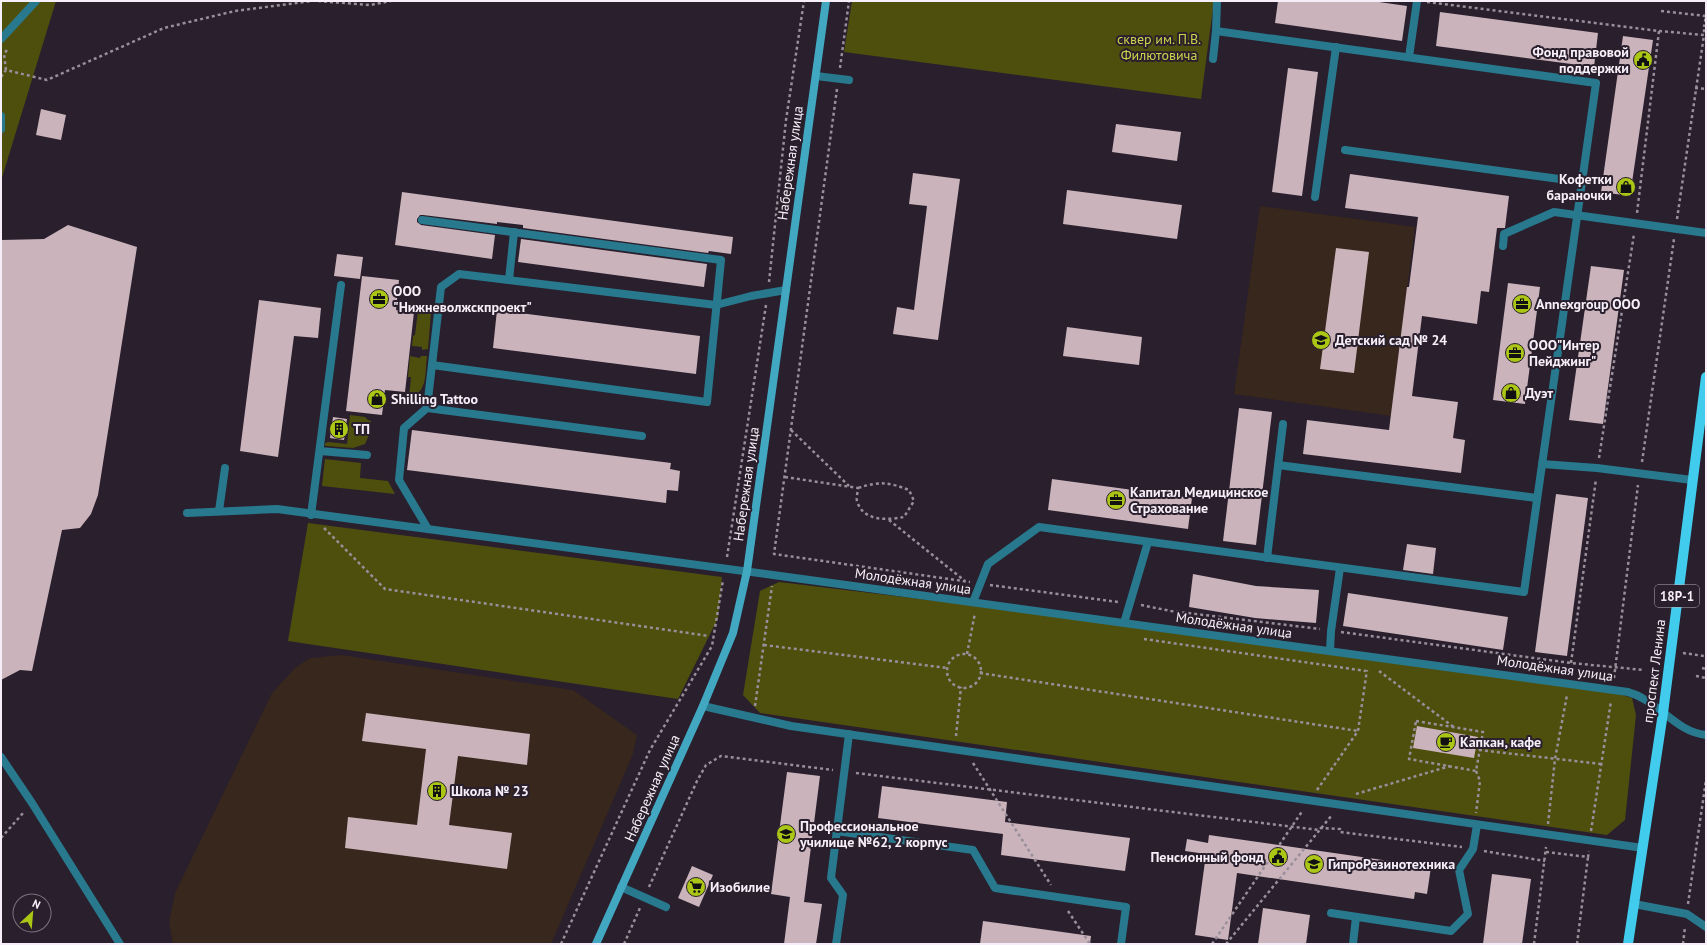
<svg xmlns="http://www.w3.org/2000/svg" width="1707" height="945" font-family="'PT Sans',sans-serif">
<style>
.education{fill:#37271d}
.green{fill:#4e4f0d}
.building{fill:#cab3ba}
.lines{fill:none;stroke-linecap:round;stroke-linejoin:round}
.path{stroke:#988f9b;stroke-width:2.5;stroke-dasharray:3 3;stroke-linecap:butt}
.lane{stroke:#28798d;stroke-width:8}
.street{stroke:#28798d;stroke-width:8}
.secondary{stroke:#42a7c0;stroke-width:8}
.primary{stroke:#41cbed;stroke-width:10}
.labels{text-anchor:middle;stroke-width:4;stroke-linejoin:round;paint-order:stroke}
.shield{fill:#291f2d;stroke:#b8b1bc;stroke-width:1}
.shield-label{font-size:13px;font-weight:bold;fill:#f6eff9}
.park-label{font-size:14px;fill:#cfd24e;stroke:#291f2d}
.poi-label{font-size:14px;font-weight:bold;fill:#f6eff9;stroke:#291f2d;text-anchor:start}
.street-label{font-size:14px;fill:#f6eff9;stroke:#291f2d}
</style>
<rect width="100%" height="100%" fill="#291f2d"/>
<g class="education">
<path d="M 1260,206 L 1415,227 L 1391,416 L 1234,394 Z"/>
<path d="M 342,655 L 573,690 L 637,735 L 633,754 L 551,944 L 173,944 L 169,923 L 175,893 L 272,693 L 295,668 L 310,658 Z"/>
</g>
<g class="green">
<path d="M 1,1 L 56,1 L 1,181 Z"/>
<path d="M 852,1 L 1214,1 L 1201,99 L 844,52 Z"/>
<path d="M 410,303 L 427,306 L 431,313 L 428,349 L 422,350 L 422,347 L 412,346 L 413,336 L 415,335 L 418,310 L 410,309 Z"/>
<path d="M 410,356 L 420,358 L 421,356 L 427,356 C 425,372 428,394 409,397 L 411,377 L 408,377 Z"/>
<path d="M 350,415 L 365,417 L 368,420 L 371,421 L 369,435 L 365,444 L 353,448 L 326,446 L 324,444 L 328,442 L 347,444 Z"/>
<path d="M 325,459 L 361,463 L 360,478 L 388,481 L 395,494 L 322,486 Z"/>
<path d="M 308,523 L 722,577 L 718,618 L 678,699 L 288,641 Z"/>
<path d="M 779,582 L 970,605 L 1615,693 L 1632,698 L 1636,715 L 1625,820 L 1607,835 L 760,713 L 743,695 L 760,591 Z"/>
</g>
<g class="building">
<path d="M 1278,1 L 1372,1 L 1407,6 L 1402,41 L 1275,23 Z"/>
<path d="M 1440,12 L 1598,33 L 1594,67 L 1436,46 Z"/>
<path d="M 1623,36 L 1653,40 L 1630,196 L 1601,192 Z"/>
<path d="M 1288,68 L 1318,72 L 1302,196 L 1272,192 Z"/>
<path d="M 41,109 L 66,115 L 61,140 L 36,135 Z"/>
<path d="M 1116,124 L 1181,132 L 1177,161 L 1112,152 Z"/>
<path d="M 913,173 L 960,179 L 938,340 L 893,334 L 897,307 L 914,310 L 927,206 L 909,204 Z"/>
<path d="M 1350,174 L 1509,196 L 1505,228 L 1497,228 L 1489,292 L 1481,291 L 1477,324 L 1422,316 L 1412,396 L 1458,402 L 1453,438 L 1465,440 L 1461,473 L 1303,454 L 1307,420 L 1389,430 L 1407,287 L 1409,287 L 1418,217 L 1345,208 Z"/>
<path d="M 1067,190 L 1182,205 L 1177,239 L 1063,224 Z"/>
<path d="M 402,192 L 733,237 L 731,254 L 709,251 L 708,253 L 523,228 L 523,225 L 497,222 L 497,224 L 423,215 L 420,215 L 417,219 L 417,222 L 421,225 L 495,235 L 492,259 L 395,245 Z"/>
<path d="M 68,225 L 137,247 L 98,495 L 91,514 L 80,528 L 62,530 L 32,671 L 20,670 L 1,680 L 1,240 L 44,239 Z"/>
<path d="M 521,239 L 707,264 L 704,287 L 518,262 Z"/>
<path d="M 1336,248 L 1369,252 L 1354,373 L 1320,369 Z"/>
<path d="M 337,254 L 363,257 L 360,279 L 334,276 Z"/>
<path d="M 1591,266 L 1624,270 L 1603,424 L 1569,420 Z"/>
<path d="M 362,276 L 399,280 L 396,310 L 414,312 L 405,392 L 385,390 L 382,415 L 346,411 Z"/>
<path d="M 1508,283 L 1540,287 L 1525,404 L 1493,400 Z"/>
<path d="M 259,300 L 321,308 L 318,338 L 294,336 L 278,457 L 240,451 Z"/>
<path d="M 497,310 L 700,336 L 696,374 L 493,348 Z"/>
<path d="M 1067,327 L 1142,337 L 1139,365 L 1063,356 Z"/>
<path d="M 1239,408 L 1272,412 L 1256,545 L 1223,541 Z"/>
<path d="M 333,417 L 347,419 L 344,440 L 330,438 Z"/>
<path d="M 412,430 L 671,463 L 670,469 L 680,471 L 678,491 L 667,490 L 666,503 L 407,470 Z"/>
<path d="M 1052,479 L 1192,498 L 1188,529 L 1048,510 Z"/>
<path d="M 1556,494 L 1588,498 L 1567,656 L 1535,652 Z"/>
<path d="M 1407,544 L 1436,548 L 1433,574 L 1403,570 Z"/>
<path d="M 1193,574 L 1256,586 L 1319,590 L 1316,623 L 1255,618 L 1189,607 Z"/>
<path d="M 1348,593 L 1508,617 L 1503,650 L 1343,626 Z"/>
<path d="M 366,713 L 530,734 L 527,765 L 458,756 L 449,825 L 512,833 L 507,869 L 345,848 L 348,817 L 417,825 L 426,749 L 362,741 Z"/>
<path d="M 1417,726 L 1478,737 L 1474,758 L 1413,748 Z"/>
<path d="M 787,772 L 820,776 L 804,902 L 822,904 L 816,944 L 784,944 L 790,897 L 771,894 Z"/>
<path d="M 882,786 L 1007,802 L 1005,822 L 1130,838 L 1125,871 L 1001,855 L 1003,834 L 878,818 Z"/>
<path d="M 1209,835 L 1431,867 L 1427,894 L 1415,892 L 1414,899 L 1237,873 L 1228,940 L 1195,935 L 1206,854 L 1185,851 L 1187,839 L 1208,843 Z"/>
<path d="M 692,866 L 713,875 L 699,907 L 678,898 Z"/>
<path d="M 1492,874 L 1531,879 L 1522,944 L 1483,944 Z"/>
<path d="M 1263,908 L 1310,915 L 1306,944 L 1258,944 Z"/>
<path d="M 983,921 L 1091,936 L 1090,944 L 980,944 Z"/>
</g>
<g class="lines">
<g class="path">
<path d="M 318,1 L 370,5 L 391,1"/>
<path d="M 1427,2 L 1659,31 L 1637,213"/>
<path d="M 1661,11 L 1706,16 L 1704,27"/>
<path d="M 1659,31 L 1704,35 L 1704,27"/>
<path d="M 840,68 L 849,1"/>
<path d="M 6,70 L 4,54 L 7,50"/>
<path d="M 1,77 L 6,70 L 47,80 L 164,28 L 235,11 L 312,1"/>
<path d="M 1695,88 L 1706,89"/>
<path d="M 837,89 L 774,554 L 970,582"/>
<path d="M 1677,219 L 1704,35"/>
<path d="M 769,282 L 786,120 L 804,1"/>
<path d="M 791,430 L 849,486"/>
<path d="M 1599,458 L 1634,234"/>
<path d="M 1642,462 L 1674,239"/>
<path d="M 785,477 L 858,488 C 858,492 856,497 857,501 C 863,522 888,520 904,517 L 914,501 L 909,490 C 888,482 880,481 858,488"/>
<path d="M 889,520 L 965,581"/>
<path d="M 324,528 L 385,589 L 709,636"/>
<path d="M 727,557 L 766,305"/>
<path d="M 990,585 L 1118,602"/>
<path d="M 1141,605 L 1171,611 L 1320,629"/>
<path d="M 1341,632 L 1571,663 L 1644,670"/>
<path d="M 1144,639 L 1366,671"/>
<path d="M 764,645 L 947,668"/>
<path d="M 1705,646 L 1706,646"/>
<path d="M 1683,653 L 1704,656"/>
<path d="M 967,654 L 975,613"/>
<circle cx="964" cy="671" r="17"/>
<path d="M 1571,663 L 1596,479"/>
<path d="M 1702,668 L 1706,669"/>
<path d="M 1379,671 L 1455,728"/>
<path d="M 980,673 L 1358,731"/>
<path d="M 1696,676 L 1706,678"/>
<path d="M 1614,678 L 1638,485"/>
<path d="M 755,706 L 772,586"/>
<path d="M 1416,721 L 1483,732 L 1476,771 L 1409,759 Z"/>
<path d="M 956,736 L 961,687"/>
<path d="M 1479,750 L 1601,764"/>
<path d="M 973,763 L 1051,885"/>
<path d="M 1476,771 L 1480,781 L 1476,813"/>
<path d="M 856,773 L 1319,830 L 1321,828 L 1340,829 L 1340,832 L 1462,847"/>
<path d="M 1317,790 L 1358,731 L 1367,670"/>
<path d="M 1356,794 L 1450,766"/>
<path d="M 1548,824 L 1555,759 L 1567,695"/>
<path d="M 1591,831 L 1611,701"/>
<path d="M 1,838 L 24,812"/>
<path d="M 1484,851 L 1545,861"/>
<path d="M 1546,852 L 1588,857 L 1589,851"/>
<path d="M 649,887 L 697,781 L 706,765 L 721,756 L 833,770"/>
<path d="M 1688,904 L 1706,780"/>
<path d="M 1068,911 L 1090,944"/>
<path d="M 561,944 L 650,750 L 712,646 L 723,580"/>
<path d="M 624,944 L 640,908"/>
<path d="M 1212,944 L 1303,810"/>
<path d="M 1226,944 L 1332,815"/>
<path d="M 1534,944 L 1546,847"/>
<path d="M 1577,944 L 1588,857"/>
<path d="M 1683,944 L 1685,927"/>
</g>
<g class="lane">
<path d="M 1,39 L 36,1"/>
<path d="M 1409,57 L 1417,1"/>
<path d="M 1213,59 L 1216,31 L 1217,1"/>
<path d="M 816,76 L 849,80"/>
<path d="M 1345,150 L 1582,182"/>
<path d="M 1315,197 L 1336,47"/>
<path d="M 422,220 L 721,260 L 707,402 L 432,365"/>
<path d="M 1503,246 L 1504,234 L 1554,212 L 1706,233"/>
<path d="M 509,280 L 514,232"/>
<path d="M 427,408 L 642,436"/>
<path d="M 320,451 L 367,455"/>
<path d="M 1542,464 L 1597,468 L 1692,480"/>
<path d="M 1278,465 L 1537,498"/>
<path d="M 219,511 L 225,468"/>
<path d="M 311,515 L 341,285"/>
<path d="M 428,529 L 399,480 L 404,428 L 427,408 L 441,287 L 459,274 L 716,305 L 751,296 L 786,290"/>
<path d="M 1267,558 L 1283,424"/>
<path d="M 973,602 L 988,564 L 1039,527 L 1524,592 L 1596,83 L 1216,31"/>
<path d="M 1124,623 L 1148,542"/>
<path d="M 1330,651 L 1331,631 L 1340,568"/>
<path d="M 836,831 L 973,850 L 995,888 L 1126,907 L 1121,944"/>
<path d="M 621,887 L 666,907"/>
<path d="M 1331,913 L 1451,931 L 1468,914 L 1459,870 L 1473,849 L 1477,825"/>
<path d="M 836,944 L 843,895 L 831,878 L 849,734"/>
<path d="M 1353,944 L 1356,917"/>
</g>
<g class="street">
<path d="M 1,116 L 1,129"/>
<path d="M 187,513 L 277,509 L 773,575 L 1628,692 C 1633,694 1638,695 1642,698 C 1665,710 1679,732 1706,735"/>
<path d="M 703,706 L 791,726 L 1643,848"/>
<path d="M 1,757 L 32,803 L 120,944"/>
<path d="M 1634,904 L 1687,914 L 1706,927"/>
</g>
<path class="secondary" d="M 596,944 L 703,706 L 733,633 L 747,571 L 826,1"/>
<path class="primary" d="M 1628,944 L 1663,713 L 1706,377"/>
</g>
<defs>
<symbol id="civic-disc" viewBox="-11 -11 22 22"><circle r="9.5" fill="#abc614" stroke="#291f2d"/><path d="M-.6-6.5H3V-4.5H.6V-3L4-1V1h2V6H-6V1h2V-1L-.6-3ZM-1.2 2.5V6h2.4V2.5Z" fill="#111"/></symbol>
<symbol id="shop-disc" viewBox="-11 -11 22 22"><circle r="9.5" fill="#abc614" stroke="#291f2d"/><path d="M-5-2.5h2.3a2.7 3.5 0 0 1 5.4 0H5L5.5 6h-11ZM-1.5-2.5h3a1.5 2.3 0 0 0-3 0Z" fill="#111"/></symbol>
<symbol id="office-disc" viewBox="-11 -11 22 22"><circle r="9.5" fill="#abc614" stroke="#291f2d"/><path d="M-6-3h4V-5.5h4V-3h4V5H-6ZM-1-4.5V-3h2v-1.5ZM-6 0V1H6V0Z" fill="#111"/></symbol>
<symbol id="school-disc" viewBox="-11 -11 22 22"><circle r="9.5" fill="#abc614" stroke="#291f2d"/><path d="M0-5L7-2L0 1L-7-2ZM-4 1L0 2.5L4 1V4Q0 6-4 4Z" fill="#111"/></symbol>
<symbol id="building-disc" viewBox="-11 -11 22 22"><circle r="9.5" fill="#abc614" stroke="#291f2d"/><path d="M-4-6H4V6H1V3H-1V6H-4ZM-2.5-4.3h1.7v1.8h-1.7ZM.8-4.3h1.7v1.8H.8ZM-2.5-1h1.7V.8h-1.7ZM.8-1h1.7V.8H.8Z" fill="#111"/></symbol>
<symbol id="cafe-disc" viewBox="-11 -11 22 22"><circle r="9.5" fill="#abc614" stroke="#291f2d"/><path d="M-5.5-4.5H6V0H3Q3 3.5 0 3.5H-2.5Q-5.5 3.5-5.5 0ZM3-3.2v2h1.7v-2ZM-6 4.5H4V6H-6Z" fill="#111"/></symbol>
<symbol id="university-disc" viewBox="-11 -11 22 22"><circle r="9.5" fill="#abc614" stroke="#291f2d"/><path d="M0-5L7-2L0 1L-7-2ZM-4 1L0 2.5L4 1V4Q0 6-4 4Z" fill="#111"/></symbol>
<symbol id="supermarket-disc" viewBox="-11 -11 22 22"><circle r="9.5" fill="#abc614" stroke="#291f2d"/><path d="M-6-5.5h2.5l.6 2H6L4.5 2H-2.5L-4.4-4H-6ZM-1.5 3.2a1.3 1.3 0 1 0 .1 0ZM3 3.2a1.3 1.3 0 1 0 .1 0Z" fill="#111"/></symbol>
</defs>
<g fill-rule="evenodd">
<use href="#civic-disc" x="1632" y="49" width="22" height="22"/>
<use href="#shop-disc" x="1615" y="176" width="22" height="22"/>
<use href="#office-disc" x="368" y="288" width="22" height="22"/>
<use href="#office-disc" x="1511" y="293" width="22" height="22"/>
<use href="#school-disc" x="1310" y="329" width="22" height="22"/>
<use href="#office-disc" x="1504" y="342" width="22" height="22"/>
<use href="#shop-disc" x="1500" y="382" width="22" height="22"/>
<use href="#shop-disc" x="366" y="388" width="22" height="22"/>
<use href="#building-disc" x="328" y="418" width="22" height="22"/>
<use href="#office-disc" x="1105" y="489" width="22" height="22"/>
<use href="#cafe-disc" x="1435" y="731" width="22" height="22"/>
<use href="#building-disc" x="426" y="780" width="22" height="22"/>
<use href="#school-disc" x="775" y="823" width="22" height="22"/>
<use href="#civic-disc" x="1267" y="846" width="22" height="22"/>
<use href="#university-disc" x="1303" y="853" width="22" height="22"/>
<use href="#supermarket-disc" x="685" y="876" width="22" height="22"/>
</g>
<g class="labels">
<rect class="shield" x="1655" y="585" width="44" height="22" rx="3"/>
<g class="shield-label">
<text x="1677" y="601">18Р-1</text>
</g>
<g class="park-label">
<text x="1159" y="44">сквер им. П.В.<tspan x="1159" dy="16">Филютовича</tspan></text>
</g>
<g class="poi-label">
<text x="1629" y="57" text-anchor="end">Фонд правовой<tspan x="1629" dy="16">поддержки</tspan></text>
<text x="1612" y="184" text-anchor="end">Кофетки<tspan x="1612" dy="16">бараночки</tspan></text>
<text x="393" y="296">ООО<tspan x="393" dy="16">"Нижневолжскпроект"</tspan></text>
<text x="1536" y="309">Annexgroup ООО</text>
<text x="1335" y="345">Детский сад № 24</text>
<text x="1529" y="350">ООО"Интер<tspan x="1529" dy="16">Пейджинг"</tspan></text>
<text x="1525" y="398">Дуэт</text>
<text x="391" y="404">Shilling Tattoo</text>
<text x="353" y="434">ТП</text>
<text x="1130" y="497">Капитал Медицинское<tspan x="1130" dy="16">Страхование</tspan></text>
<text x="1460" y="747">Капкан, кафе</text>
<text x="451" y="796">Школа № 23</text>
<text x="800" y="831">Профессиональное<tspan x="800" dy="16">училище №62, 2 корпус</tspan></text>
<text x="1264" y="862" text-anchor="end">Пенсионный фонд</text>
<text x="1328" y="869">ГипроРезинотехника</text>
<text x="710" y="892">Изобилие</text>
</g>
<g class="street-label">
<text transform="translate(790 163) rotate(-82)" y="5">Набережная улица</text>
<text transform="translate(746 484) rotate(-82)" y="5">Набережная улица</text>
<text transform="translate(913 581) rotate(8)" y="5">Молодёжная улица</text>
<text transform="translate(1234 625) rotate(8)" y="5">Молодёжная улица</text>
<text transform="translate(1555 668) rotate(8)" y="5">Молодёжная улица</text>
<text transform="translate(1654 671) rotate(-83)" y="5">проспект Ленина</text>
<text transform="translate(652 788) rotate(-66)" y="5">Набережная улица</text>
</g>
</g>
<rect width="1707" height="945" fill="none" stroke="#f6eff9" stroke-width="4"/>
<g transform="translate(32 913) rotate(26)"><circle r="19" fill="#291f2d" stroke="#7b727f"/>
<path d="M0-3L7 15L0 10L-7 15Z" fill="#abc614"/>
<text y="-6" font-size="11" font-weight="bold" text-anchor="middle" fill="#f6eff9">N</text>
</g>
</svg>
